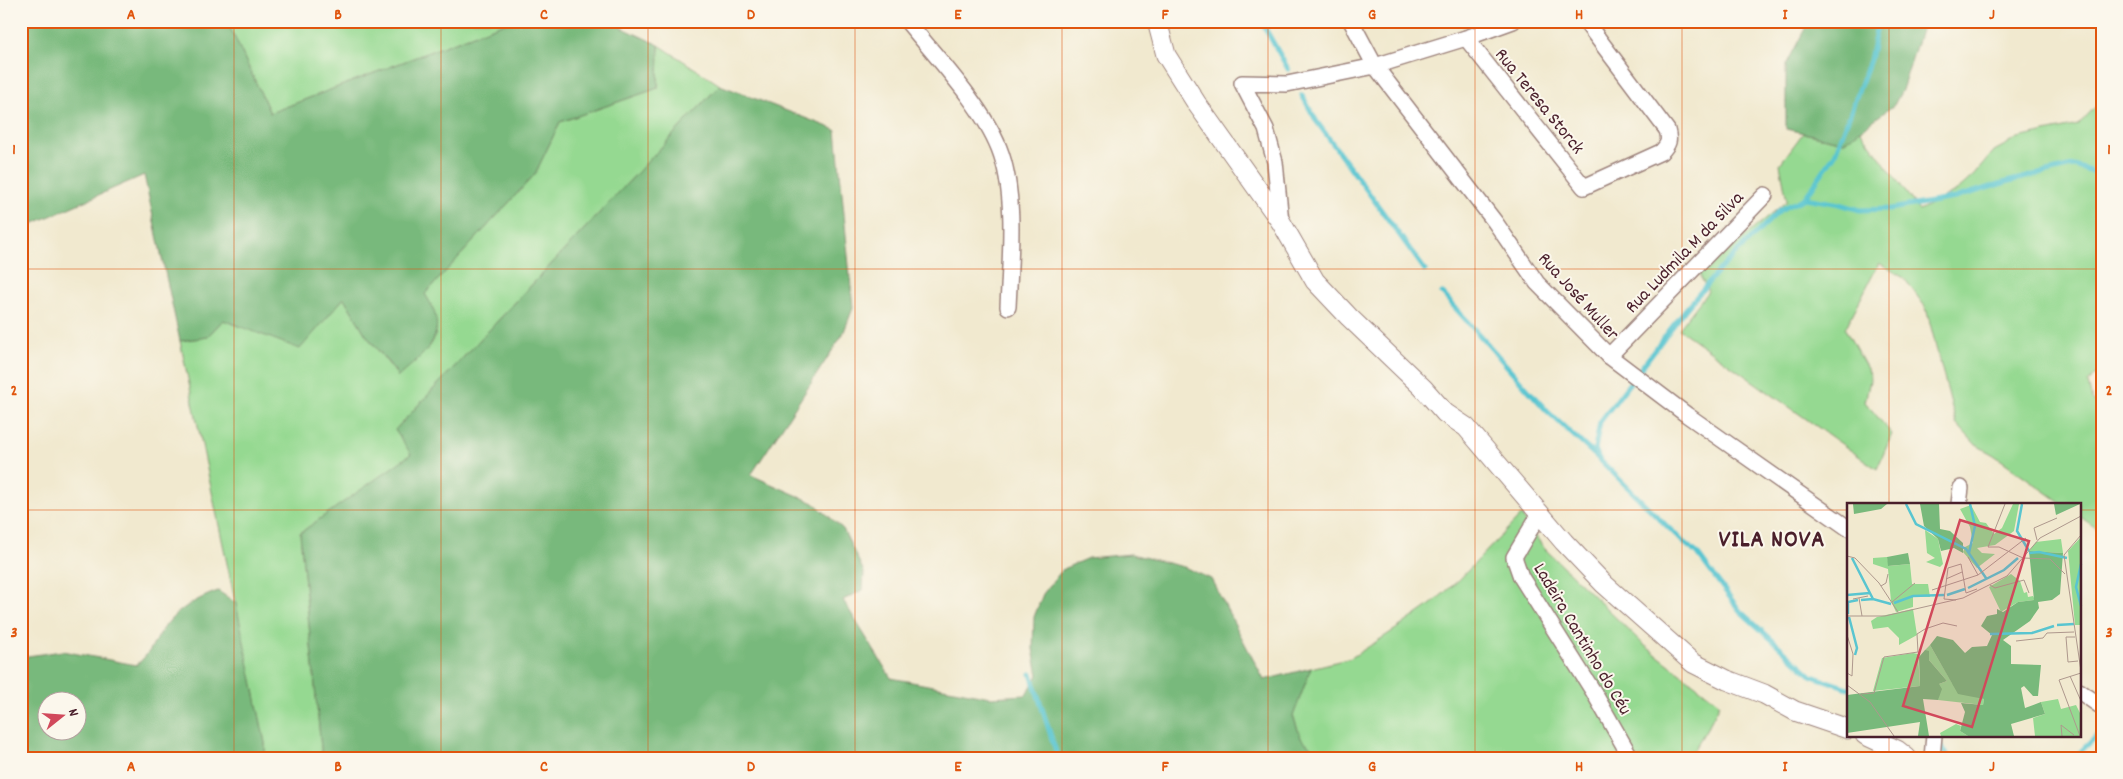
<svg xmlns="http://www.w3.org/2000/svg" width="2123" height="779" font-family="Dekko,sans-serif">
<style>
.green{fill:#95d991;stroke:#707c5e}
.forest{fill:#78b97b;stroke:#616c53;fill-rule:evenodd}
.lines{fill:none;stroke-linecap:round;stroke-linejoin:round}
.stream{stroke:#59c5d0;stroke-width:5}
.minor-casing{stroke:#9e847d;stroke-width:18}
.tertiary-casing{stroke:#9e847d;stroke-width:21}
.minor{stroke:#fff;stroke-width:15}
.tertiary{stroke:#fff;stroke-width:19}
.grid{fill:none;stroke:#e0560e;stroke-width:1;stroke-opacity:0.55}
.labels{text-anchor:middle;stroke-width:4;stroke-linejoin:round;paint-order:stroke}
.street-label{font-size:19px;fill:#4a1f2b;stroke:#fbf7ec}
.district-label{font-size:24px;font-weight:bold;letter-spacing:1px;fill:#4a1f2b;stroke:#fbf7ec}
.inset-river{fill:none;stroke:#59c5d0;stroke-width:2.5}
.inset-road{fill:none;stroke:#ae988d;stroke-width:1}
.view{fill:#d1495b;fill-opacity:0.15;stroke:#d1495b;stroke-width:2.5}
.inset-edge{fill:none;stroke:#4a1f2b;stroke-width:2.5}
.neatline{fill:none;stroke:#e0560e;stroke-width:2}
.grid-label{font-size:16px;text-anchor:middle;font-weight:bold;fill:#e0560e}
</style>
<rect width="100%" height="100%" fill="#fbf7ec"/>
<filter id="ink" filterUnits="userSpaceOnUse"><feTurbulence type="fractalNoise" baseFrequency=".02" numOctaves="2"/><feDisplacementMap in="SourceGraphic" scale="10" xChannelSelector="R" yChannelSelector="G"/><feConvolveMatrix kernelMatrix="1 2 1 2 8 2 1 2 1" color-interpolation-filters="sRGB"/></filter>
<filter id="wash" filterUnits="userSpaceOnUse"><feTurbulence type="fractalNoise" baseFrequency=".0096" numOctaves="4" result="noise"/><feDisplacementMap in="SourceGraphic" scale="20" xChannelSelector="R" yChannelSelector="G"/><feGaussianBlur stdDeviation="1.12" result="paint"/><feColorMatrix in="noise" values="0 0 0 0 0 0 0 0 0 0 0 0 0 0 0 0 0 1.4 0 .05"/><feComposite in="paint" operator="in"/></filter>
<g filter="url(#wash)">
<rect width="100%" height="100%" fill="#f1e9cf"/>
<g class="green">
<path d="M 227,21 L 510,21 L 270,113 Z"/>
<path d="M 659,45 L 720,85 L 395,430 L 412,454 L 300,533 L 322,758 L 265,758 L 265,743 L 180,341 L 207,337 L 223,320 L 300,348 L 344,298 L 366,335 L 398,376 C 431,347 449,339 425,294 L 535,174 L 560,122 L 658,88 Z"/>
<path d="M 2102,100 L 2102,366 L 2088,383 L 2092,400 L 2102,409 L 2102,532 L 2079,516 L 2079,504 L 2063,504 L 1994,455 L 1976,445 L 1956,423 L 1926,308 L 1904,278 L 1879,263 L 1845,329 L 1871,376 L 1865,402 L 1892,434 L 1877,469 L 1679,329 L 1708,291 L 1699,274 L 1787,201 L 1780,164 L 1803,133 L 1844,142 L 1860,130 L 1919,210 L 1955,192 L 1974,175 L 1994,151 L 2018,138 L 2078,125 Z"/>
<path d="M 1521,515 L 1544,548 L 1644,645 L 1720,704 L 1710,723 L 1689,758 L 1323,758 L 1301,738 L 1293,716 L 1311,668 L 1351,658 L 1396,629 L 1429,606 L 1459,580 Z"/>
</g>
<g class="forest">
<path d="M 21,21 L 227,21 L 270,113 L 510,21 L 608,21 L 659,45 L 658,88 L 560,122 L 535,174 L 425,294 C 428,299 432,305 434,311 C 445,342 418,358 398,377 L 395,371 L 366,335 L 344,298 L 300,349 L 223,320 L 207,337 L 180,341 L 144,175 L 21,229 Z"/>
<path d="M 1809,21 L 1924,21 L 1902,90 L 1894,105 L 1844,142 L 1786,129 L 1786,65 Z"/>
<path d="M 720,85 L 836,130 L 853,308 L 843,334 L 751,475 L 814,503 L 843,529 L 864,572 L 863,590 L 843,600 L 891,678 L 990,697 L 1026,695 L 1038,675 L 1033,649 L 1034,617 L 1043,594 L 1063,569 L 1088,558 L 1131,554 L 1184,567 L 1211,579 L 1264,680 L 1311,668 L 1293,716 L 1301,738 L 1323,758 L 322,758 L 300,533 L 411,454 L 395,430 Z"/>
<path d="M 218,591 L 236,603 L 265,743 L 265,758 L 21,758 L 21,657 L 62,651 L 136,665 C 150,655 156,638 166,625 C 179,608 199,598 218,591 ZM 48,702 L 78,702 L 78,732 L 48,732 Z"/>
</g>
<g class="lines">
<g class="stream">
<path d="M 1261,21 L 1288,69"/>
<path d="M 1302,95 L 1317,122 L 1425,270"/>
<path d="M 1805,198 L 1835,154 L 1870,60 L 1878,21"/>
<path d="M 1442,293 L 1547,411 L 1599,459 L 1683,542 L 1697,553 L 1740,611 L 1812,676 L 1848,688"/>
<path d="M 1599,459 L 1595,449 L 1600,422 L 1685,310 L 1720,269 L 1780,210 L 1805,198 L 1840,204 L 1860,210 L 1890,209 L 1955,198 L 2006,182 L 2068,167 L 2074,166 L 2102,175"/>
<path d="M 1031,674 L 1058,758"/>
<path d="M 1936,742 L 1950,758"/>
<path d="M 2074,758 L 2102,731"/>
</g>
</g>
</g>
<g filter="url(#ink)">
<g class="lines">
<defs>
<g id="minor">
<path d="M 907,21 C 936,57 982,105 999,148 C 1017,193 1010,259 1008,307"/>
<path d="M 1351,21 L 1375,66 L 1495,222 L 1537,283 L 1609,356 L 1687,415 L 1848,528"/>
<path d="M 1466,38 L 1584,187 L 1661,152 C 1669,144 1670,140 1667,130 L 1585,21"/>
<path d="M 1281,222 L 1275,162 L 1266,129 L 1242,83 L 1287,84 L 1375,66 L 1466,38 L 1513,21"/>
<path d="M 1609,356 L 1765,195"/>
<path d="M 1959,504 L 1961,488"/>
<path d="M 1540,513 L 1514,557 L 1521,577 L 1593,691 L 1631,758"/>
<path d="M 2079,691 L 2102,707"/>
<path d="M 1932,758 L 1934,735"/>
</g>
<g id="tertiary">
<path d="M 1157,21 L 1166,55 L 1197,104 L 1281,222 L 1315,281 L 1349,317 L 1423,388 L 1445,413 L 1466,427 L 1564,542 L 1604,584 L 1693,663 L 1727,680 L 1764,694 L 1795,711 L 1848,729"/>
<path d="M 1865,735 L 1897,750 L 1907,758"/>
</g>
</defs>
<use href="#minor" class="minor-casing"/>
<use href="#tertiary" class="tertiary-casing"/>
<use href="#minor" class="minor"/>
<use href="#tertiary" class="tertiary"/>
</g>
</g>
<path class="grid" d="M 234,21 L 234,758M 441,21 L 441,758M 648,21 L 648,758M 855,21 L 855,758M 1062,21 L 1062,758M 1268,21 L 1268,758M 1475,21 L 1475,758M 1682,21 L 1682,758M 1889,21 L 1889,504M 21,269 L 2102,269M 21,510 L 1848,510M 2079,510 L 2102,510M 1889,735 L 1889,758"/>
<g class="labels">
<g class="street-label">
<text transform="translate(1541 100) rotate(51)" y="7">Rua Teresa Storck</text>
<text transform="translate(1683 251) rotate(-46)" y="7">Rua Ludmila M da Silva</text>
<text transform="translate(1580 295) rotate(48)" y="7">Rua José Muller</text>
<text transform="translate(1584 638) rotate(59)" y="7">Ladeira Cantinho do Céu</text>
</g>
<g class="district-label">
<text x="1772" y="546">VILA NOVA</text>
</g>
</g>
<g transform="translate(1847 503)">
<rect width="234" height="234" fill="#f1e9cf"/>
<path d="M 166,1 L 172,1 L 167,28 L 148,42 L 130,45 L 135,50 L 148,51 L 130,65 L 116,49 L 118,44 L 126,40 L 123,24 L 113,6 L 124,2 L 133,19 L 139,20 L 147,31 L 155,25 ZM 78,27 L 91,36 L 96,61 L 93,64 L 79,59 L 88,55 L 80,50 ZM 234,34 L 234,122 L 228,122 L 221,48 ZM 214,36 L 216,50 L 182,48 L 189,39 ZM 40,54 L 42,63 L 63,61 L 65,81 L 81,81 L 83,94 L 66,93 L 66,104 L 49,109 L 44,98 L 41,66 L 26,61 L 26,55 ZM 164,71 L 173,78 L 177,90 L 180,89 L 181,94 L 186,93 L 188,97 L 171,99 L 154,109 L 142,84 ZM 66,106 L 70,132 L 52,142 L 52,135 L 41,124 L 26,126 L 24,118 L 30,114 ZM 83,142 L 105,180 L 137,196 L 136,202 L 91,197 L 92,181 L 100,178 L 82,157 L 78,147 ZM 66,150 L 71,151 L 73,183 L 26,188 L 35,155 ZM 211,196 L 214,206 L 229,202 L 234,212 L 234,233 L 188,233 L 186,215 L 198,211 L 194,199 ZM 109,221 L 114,223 L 113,228 L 121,233 L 94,233 L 93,230 Z" fill="#95d991"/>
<path d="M 6,1 L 40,1 L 34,6 L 7,11 ZM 73,1 L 92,1 L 93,26 L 103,28 L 116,40 L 116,50 L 107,45 L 94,48 L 91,36 L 77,23 ZM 207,1 L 233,1 L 209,12 ZM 182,48 L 216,50 L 213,91 L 205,97 L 191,99 L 192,105 L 183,118 L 156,137 L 164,143 L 164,161 L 194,162 L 191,193 L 186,193 L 177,183 L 174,185 L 178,205 L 194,199 L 198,211 L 164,221 L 167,233 L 121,233 L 113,228 L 118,209 L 114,200 L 136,202 L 137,196 L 111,191 L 83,142 L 90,133 L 106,137 L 118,150 L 125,144 L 140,143 L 145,132 L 134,123 L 140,113 L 150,111 L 150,106 L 156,109 L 171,99 L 187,97 ZM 61,50 L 63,61 L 41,63 L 40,54 ZM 78,147 L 82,148 L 82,157 L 100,178 L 92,181 L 95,186 L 91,197 L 76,196 L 82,233 L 71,233 L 73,219 L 0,230 L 0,192 L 73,183 L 72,154 Z" fill="#78b97b"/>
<path class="inset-river" d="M 59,1 L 69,21 L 119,46 L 139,75M 175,1 L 170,28 L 182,48M 122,50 L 128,23 L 123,1M 182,50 L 192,49 L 220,55M 5,55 L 26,96M 234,61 L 229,84 L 234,103M 121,85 L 157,67 L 171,55M 0,92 L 23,90M 100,92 L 118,86M 14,97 L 26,96 L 44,101M 47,100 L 66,93 L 97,92M 1,111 L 1,99 L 11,97M 2,114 L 10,145 L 8,152M 210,122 L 227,121M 143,131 L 185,130 L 207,123"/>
<path class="inset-road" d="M 158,1 L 141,44 L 152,44 L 176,55 L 203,56 L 218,71M 234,32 L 217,52 L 234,168M 190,37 L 187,25 L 210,15M 0,53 L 8,55 L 32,80 L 51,109M 121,54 L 131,72M 99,76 L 115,69M 143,82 L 148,85 L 177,77 L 182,90M 34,83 L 39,80 L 41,71M 85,87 L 131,72 L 179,35M 12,95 L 15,113M 6,96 L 21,93M 109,97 L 97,96 L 101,65 L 114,61 L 119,90 L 130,86M 45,99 L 68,80M 0,113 L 38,113 L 116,95 L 160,73 L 193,35 L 234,13M 0,132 L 6,151 L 5,173 L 0,170M 228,134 L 219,134 L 221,159 L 231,158M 169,138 L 196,135 L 200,130 L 227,129M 223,173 L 234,198M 0,182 L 23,199 L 47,233M 14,191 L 27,190 L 37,154 L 71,149 L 70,131 L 78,126 L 96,120 L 110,123M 215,233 L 214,222 L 227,232M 233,233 L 212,177 L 234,170"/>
<path class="view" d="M 113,17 L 182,38 L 125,224 L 56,203 Z"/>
<rect width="234" height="234" class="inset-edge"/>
</g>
<rect width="2123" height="779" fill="none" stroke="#fbf7ec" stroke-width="55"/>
<g transform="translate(62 716) rotate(73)"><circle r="24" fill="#fbf7ec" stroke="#b4a19f"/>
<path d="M0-4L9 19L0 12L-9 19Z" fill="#d1495b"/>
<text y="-8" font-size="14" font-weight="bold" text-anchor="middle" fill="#4a1f2b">N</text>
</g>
<rect x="28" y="28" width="2068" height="724" class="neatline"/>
<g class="grid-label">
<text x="131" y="19">A</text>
<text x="338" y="19">B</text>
<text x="544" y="19">C</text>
<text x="751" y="19">D</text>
<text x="958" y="19">E</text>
<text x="1165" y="19">F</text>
<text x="1372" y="19">G</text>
<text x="1579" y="19">H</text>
<text x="1785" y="19">I</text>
<text x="1992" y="19">J</text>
<text x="14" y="154">1</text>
<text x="2109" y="154">1</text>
<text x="14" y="395">2</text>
<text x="2109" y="395">2</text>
<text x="14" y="637">3</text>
<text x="2109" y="637">3</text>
<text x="131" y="771">A</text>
<text x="338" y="771">B</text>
<text x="544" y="771">C</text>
<text x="751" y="771">D</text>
<text x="958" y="771">E</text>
<text x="1165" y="771">F</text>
<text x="1372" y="771">G</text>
<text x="1579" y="771">H</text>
<text x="1785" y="771">I</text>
<text x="1992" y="771">J</text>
</g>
</svg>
